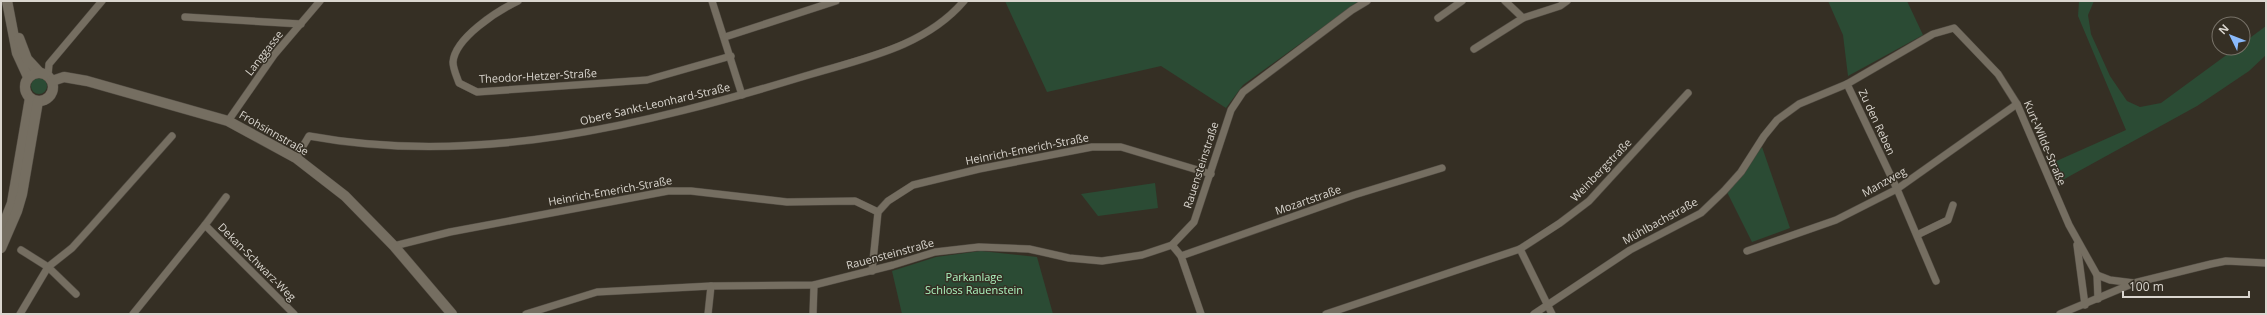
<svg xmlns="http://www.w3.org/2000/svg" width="2267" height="315" font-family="'Open Sans',sans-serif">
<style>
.green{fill:#2b4b34}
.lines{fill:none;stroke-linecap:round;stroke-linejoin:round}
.street-casing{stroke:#524c43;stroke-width:8}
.secondary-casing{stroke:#524c43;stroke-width:11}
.street{stroke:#756e61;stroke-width:7}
.secondary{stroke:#756e61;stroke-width:10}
.labels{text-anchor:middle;stroke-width:3;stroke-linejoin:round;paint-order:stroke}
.street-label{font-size:11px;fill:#dad6cf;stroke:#352f24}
.park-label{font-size:11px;fill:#acf5bf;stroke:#352f24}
</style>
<rect width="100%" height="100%" fill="#352f24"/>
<g class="green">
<path d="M 1005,1 L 1359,1 L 1243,85 L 1226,108 L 1161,66 L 1047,92 Z"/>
<path d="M 1828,1 L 1907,1 L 1923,35 L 1848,76 L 1843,35 Z"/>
<path d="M 2079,1 L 2094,1 L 2088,15 L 2091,34 L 2110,76 L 2127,101 L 2140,107 L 2161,103 L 2236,48 L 2243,48 L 2243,43 L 2266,26 L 2266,55 L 2249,71 L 2197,106 L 2059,182 L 2052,163 L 2126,130 L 2078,16 Z"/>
<circle cx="39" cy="86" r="8"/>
<path d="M 1762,147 L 1790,228 L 1752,242 L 1727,192 Z"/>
<path d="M 1155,183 L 1158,208 L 1098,216 L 1081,194 Z"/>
<path d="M 981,251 L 1037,257 L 1053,314 L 902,314 L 892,271 L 936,257 Z"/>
</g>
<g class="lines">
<defs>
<g id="street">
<path d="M 518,1 C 497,11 455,38 453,62 C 453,69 457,77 459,83 L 477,92 L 647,80 L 731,56"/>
<path d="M 712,1 L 742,95"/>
<path d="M 1505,1 L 1523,18 L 1560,6 L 1567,1"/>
<path d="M 185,17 L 301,24"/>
<path d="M 1438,18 L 1462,1"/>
<path d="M 725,37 L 836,1"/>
<path d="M 1474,49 L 1523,18"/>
<path d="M 48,76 L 49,64 L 102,1"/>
<path d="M 1847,84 L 1897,189 L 1936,281"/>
<path d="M 228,121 L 274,55 L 320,1"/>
<path d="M 296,158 L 309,136 C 478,167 644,125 805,76 C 860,59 924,48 964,1"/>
<path d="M 205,225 L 226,197"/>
<path d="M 1917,235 L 1948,220 L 1953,205"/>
<path d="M 1172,245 L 1181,256 L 1201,314"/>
<path d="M 2077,245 L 2085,305"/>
<path d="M 394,246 L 450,232 L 668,191 L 691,191 L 787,202 L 855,201 L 878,212"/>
<path d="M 1520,249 L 1560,223 L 1589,201 L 1688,93"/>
<path d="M 21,250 L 48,267 L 76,294"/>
<path d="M 1747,251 L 1836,220 L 1897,189 L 2017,104"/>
<path d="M 1181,256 L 1354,195 L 1442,168"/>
<path d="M 872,271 L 878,212 L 888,201 L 913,185 L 979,169 L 1092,147 L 1121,147 L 1211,174"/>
<path d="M 2097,275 L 2098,299"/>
<path d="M 20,314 L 48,267 L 72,248 L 91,227 L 172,136"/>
<path d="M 133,314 L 205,225 L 294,314"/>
<path d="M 526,314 L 597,292 L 711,286 L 814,285 L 893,265 L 935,252 L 979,247 L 1029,249 L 1069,258 L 1102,261 L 1142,255 L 1172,245 L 1194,222 L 1231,110 L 1243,92 L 1352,10 L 1367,1"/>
<path d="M 708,314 L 711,286"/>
<path d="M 813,314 L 814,285"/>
<path d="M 1326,314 L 1520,249 L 1552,314"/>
<path d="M 1534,314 L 1630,250 L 1701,213 L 1724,191 L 1741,172 L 1764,136 L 1777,120 L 1799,104 L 1847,84 L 1933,34 L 1954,28 L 1998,74 L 2017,104 L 2069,225 L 2097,275 L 2110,280 L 2134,283"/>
<path d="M 2060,314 L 2134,283 L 2211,264 L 2226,261 L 2266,263"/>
</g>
<g id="secondary">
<path d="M 7,1 L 17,53 L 28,77"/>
<path d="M 19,38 L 27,59 L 39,72"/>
<circle cx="39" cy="87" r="14"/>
<path d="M 52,81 L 64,77 L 87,81 L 228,121 L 296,158 L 345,196 L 394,246 L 452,314"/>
<path d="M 1,231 L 12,203 L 30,98"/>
<path d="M 1,248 L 17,211 L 22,194 L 38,101"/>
</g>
</defs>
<use href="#street" class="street-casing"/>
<use href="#secondary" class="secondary-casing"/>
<use href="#street" class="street"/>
<use href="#secondary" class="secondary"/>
</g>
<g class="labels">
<g class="street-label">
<text transform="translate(264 53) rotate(-52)" y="4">Langgasse</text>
<text transform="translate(538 76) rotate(-3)" y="4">Theodor-Hetzer-Straße</text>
<text transform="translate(655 104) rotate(-13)" y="4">Obere Sankt-Leonhard-Straße</text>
<text transform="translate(1877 122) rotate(65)" y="4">Zu den Reben</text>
<text transform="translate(274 133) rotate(30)" y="4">Frohsinnstraße</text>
<text transform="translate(2045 143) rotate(67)" y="4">Kurt-Wilde-Straße</text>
<text transform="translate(1027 149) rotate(-11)" y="4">Heinrich-Emerich-Straße</text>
<text transform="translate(1201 165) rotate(-72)" y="4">Rauensteinstraße</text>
<text transform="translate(1601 170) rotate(-46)" y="4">Weinbergstraße</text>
<text transform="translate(1884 182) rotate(-29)" y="4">Manzweg</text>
<text transform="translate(610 191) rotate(-10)" y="4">Heinrich-Emerich-Straße</text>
<text transform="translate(1308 200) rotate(-19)" y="4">Mozartstraße</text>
<text transform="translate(1660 221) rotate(-29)" y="4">Mühlbachstraße</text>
<text transform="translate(890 254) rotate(-15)" y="4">Rauensteinstraße</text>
<text transform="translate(257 262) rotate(45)" y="4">Dekan-Schwarz-Weg</text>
</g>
<g class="park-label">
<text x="974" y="281">Parkanlage<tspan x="974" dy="13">Schloss Rauenstein</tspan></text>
</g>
</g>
<rect width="2267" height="315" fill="none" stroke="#dad6cf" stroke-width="4"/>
<g transform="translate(2231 36) rotate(313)"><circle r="19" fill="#352f24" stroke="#777268"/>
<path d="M0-3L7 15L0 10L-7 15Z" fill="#8abafc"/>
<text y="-6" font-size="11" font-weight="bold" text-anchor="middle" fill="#dad6cf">N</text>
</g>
<path d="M2123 291v6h126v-6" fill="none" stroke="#dad6cf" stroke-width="2"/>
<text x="2129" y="291" font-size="12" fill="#dad6cf" stroke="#352f24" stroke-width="3" paint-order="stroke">100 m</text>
</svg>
